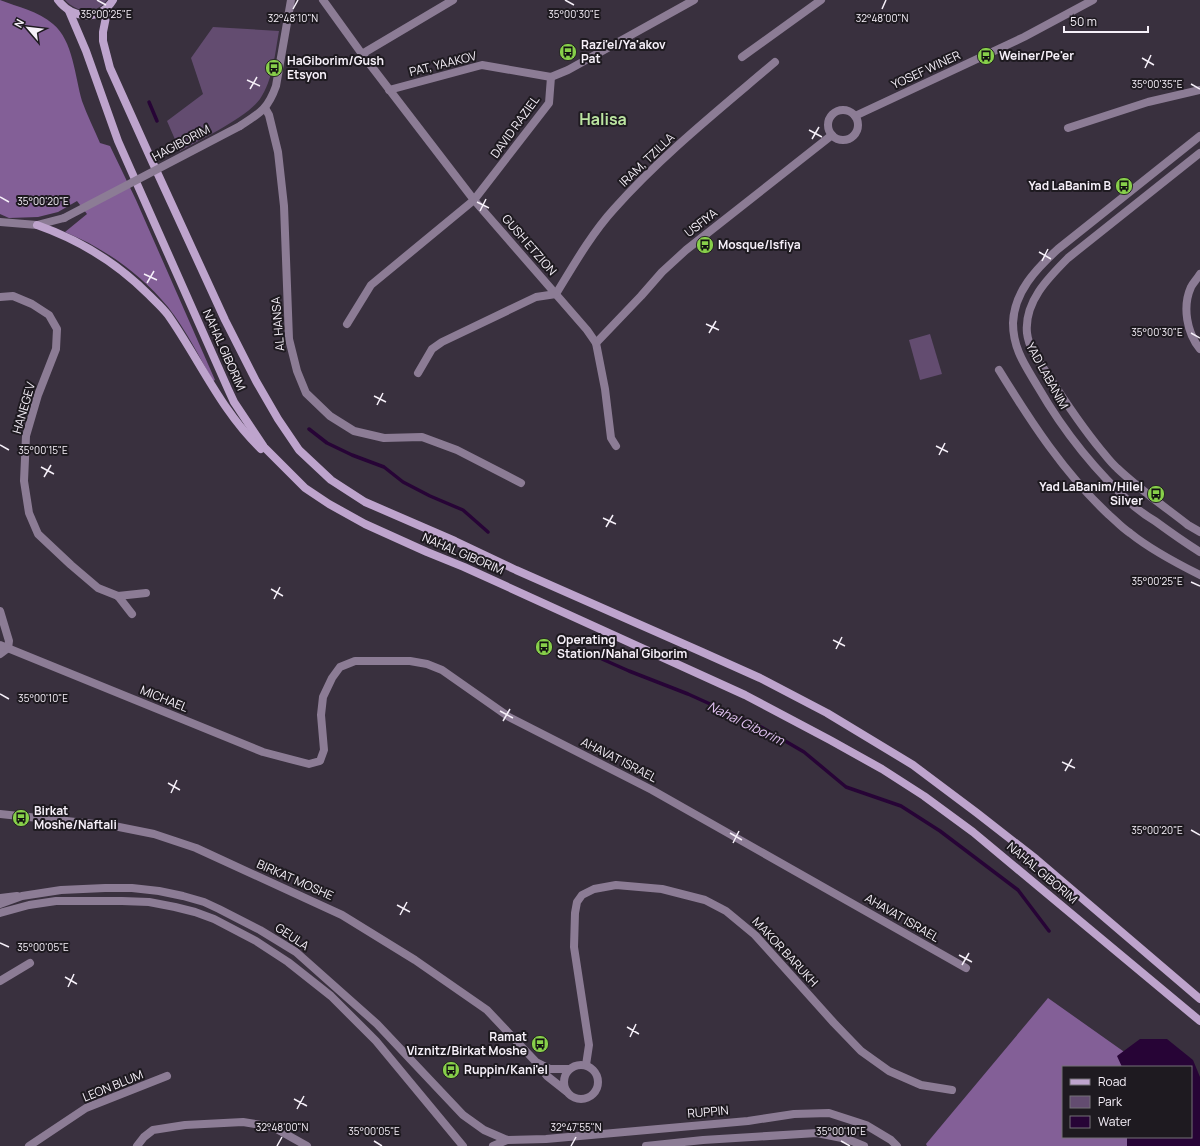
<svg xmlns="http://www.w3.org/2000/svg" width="1200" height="1146" font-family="Manrope,sans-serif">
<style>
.green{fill:#634c70}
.forest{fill:#835f97}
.water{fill:#270436}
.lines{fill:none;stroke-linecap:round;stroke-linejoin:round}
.stream{stroke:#270436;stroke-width:3.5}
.minor{stroke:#8c7c95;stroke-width:8}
.tertiary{stroke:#8c7c95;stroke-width:8}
.secondary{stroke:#bea4cd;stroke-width:8}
.tertiary-bridge{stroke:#8c7c95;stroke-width:8}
.ticks{fill:none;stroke:#f6f0f9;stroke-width:1.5}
.labels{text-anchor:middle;stroke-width:4;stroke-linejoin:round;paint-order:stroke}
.poi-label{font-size:12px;font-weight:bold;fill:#f6f0f9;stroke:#1e1a20;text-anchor:start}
.street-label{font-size:12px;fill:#f6f0f9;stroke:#1e1a20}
.water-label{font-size:13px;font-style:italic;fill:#e4c4f5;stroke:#1e1a20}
.district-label{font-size:16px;font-weight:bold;fill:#bce5a1;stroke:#1e1a20}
.ticks-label{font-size:10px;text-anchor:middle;fill:#f6f0f9;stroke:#1e1a20;stroke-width:4;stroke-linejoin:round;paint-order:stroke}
</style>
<rect width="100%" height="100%" fill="#39303e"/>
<g class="green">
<path d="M 65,0 L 107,0 C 96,15 77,13 65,0 Z"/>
<path d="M 213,27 L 279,31 C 275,53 273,80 260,99 C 246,118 201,139 180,151 L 167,121 L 203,94 L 191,58 Z"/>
<path d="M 930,334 L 942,374 L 920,380 L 909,340 Z"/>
</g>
<g class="forest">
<path d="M 0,0 C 18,7 38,11 53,24 C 73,40 75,77 82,101 C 87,115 94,129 100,143 L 110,146 L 136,200 L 215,380 L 213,381 C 199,356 186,330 168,307 C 141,274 104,248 65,232 L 87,214 L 77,201 L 58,212 L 38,217 L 9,218 L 0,214 Z"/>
<path d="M 1048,998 L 1130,1056 L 1155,1067 L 1063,1067 L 1063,1137 L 1191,1137 L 1200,1146 L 927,1146 L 926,1144 Z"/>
</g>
<path class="water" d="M 1140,1039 L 1167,1039 L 1193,1060 L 1200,1077 L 1200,1146 L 1127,1146 L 1127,1137 L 1191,1137 L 1191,1067 L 1122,1067 L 1117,1056 Z"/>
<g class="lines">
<g class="stream">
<path d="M 149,102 L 157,121"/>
<path d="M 309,429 L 327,443 L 352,455 L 384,467 L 403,482 L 430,496 L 463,510 L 488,532"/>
<path d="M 602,659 L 629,671 L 688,694 L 761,727 L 804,752 L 846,787 L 901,806 L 940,831 L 1018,890 L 1049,931"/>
</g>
<g class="minor">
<path d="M 323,0 L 362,54 L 474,200 L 587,330 L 596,343 L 605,389 L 611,438 L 616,446"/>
<path d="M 362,54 L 453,0"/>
<path d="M 742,57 L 821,0"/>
<path d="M 551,77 L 568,70 L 694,0"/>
<path d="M 389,90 L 482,65 L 551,77"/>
<path d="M 265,108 L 269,115 L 278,152 L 284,206 L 289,339 L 297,371 L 306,393 L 330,416 L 354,431 L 384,438 L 422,437 L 457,450 L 521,483"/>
<circle cx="843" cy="125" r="15"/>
<path d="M 855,116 L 1024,37 L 1093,0"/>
<path d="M 1068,128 L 1148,102 L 1200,90"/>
<path d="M 1200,274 C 1197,279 1193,283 1191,287 C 1182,307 1187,333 1200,349"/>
<path d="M 0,297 L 13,296 L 32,304 L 49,315 L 57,329 L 56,349 L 38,395 L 26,436 L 24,481 L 29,513 L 38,534 L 71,565 L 98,588 L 118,596 L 132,614"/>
<path d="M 347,324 L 371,285 L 474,200 L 549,103 L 551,77"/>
<path d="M 596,343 L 641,296 L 662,272 L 686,250 L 832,135"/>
<path d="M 999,370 C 1031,422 1064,473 1109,515 C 1116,521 1122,528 1130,533 C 1151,550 1176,563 1200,575"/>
<path d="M 418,373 L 432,349 L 442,342 L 536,297 L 556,294 C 573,266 592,233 614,209 C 662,155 720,109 775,62"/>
<path d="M 118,596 L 146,593"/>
<path d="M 0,611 L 9,641 L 8,648 L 0,654"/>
<path d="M 0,645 L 263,752 L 309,764 L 320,761 L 324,750 L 321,715 L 323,697 L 332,678 L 340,667 L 355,661 L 410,661 L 427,664 L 442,670 L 509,717 L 652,790 L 966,968"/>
<path d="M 0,814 L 114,826 L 154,834 L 196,848 L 342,915 L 415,960 L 487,1010 L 536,1062 L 547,1076 L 566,1091"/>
<path d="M 0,898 L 17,896"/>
<path d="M 0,981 L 30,963"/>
<path d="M 538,1063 L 550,1069 L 569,1069"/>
<circle cx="581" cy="1082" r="17"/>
<path d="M 586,1065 L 589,1045 L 574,947 L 575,913 L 577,902 L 582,895 L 594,889 L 616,885 L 662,889 L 705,900 L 726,911 L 755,935 L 834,1023 L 861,1051 L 889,1071 L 921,1085 L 952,1090"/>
<path d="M 29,1146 L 86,1108 L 167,1076"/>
<path d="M 137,1146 L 144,1137 L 153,1130 L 185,1125 L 243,1122 L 273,1127 L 307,1146"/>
<path d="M 493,1146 L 507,1140"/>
</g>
<g class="tertiary">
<path d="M 240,126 C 260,113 268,109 276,86 L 291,0"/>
<path d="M 1200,136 L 1058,249 C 1036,269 1014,292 1013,323 C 1013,349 1025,365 1038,387 C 1064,432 1096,472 1135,507 C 1141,512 1148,517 1155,521 C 1170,532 1184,542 1200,552"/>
<path d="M 1200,153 L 1068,258 C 1048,278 1024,302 1027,333 C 1029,350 1041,364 1050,378 C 1066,403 1082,427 1101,450 C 1106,456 1111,463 1117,468 C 1139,489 1165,507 1188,525 L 1200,532"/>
<path d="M 0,222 L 37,225 L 64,218"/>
<path d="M 0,904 L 22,896 L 61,890 L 105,888 L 132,888 L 159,891 L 183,896 L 204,902 L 219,909 L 260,930 L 296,952 L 377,1024 L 463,1115 L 484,1130 L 507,1140 L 546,1139 L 748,1121 L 794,1114 L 829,1113 L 866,1125 L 891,1140 L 897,1146"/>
<path d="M 0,913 L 29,905 L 56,901 L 122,901 L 149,902 L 175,907 L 195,912 L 214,919 L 256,941 L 288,962 L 331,996 L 376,1041 L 463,1146"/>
<path d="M 646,1146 L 703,1140 L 817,1133 L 847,1139 L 864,1146"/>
</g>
<g class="secondary">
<path d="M 58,0 C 72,19 100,22 113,0"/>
<path d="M 108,7 L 103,32 L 103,41 L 110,68 L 151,159 L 225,320 L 256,381 L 278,419 L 299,450 L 331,480 L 365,502 L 455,541 L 516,570 L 702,652 L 760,678 L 827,713 L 913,765 L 977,813 L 1036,859 L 1200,999"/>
<path d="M 69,11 L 86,51 L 118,141 L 228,389 L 234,402 L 264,447 L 305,488 L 329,504 L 365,524 L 427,552 L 464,567 L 745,695 L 830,740 L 882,769 L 924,796 L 973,832 L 1200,1021"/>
<path d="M 37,225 C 80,240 117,263 149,295 C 155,301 163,308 168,315 C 199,359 221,411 261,449"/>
</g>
<path class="tertiary-bridge" d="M 64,218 L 240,126"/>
</g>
<path class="ticks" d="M 97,0 L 106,5M 565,0 L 574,5M 293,9 L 298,0M 882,9 L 886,0M 1142,58 L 1154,65M 1145,68 L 1151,55M 247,80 L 260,86M 1191,84 L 1200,89M 250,89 L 257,77M 809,130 L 822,137M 812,139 L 819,127M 0,197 L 9,202M 477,202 L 489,208M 480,211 L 486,199M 1039,252 L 1051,259M 1042,261 L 1048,249M 144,274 L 157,280M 147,283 L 154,271M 706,324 L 719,330M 709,333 L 716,321M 1191,333 L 1200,338M 374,396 L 386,402M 377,405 L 383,393M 0,445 L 9,450M 936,446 L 948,452M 939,455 L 945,443M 41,467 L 54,474M 44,477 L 51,465M 603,518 L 616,524M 606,527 L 613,515M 1191,582 L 1200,586M 271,589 L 283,596M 274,599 L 280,587M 833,640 L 845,646M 836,649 L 842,637M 0,694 L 9,699M 500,711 L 513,718M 503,721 L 510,709M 1062,762 L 1075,768M 1065,771 L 1072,759M 168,783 L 180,790M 171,793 L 177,780M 1191,830 L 1200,835M 730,833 L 742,840M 733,843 L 739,831M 397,905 L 410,912M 400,915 L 407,902M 0,943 L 9,947M 959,955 L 972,962M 962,965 L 969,953M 65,977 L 77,984M 68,987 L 74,974M 627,1027 L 639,1034M 630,1037 L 636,1024M 294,1099 L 307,1106M 297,1109 L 304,1096M 374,1141 L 382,1146M 841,1141 L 850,1146M 277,1146 L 282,1137M 571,1146 L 576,1137"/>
<defs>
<symbol id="bus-disc" viewBox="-11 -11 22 22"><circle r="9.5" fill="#87cf4a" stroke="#1e1a20"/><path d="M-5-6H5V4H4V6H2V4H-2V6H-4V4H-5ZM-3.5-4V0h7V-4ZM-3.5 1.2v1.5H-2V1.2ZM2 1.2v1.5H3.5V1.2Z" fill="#111"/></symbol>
</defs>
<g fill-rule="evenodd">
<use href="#bus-disc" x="558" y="42" width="20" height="20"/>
<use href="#bus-disc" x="976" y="46" width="20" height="20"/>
<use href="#bus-disc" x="264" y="58" width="20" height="20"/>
<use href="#bus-disc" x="1114" y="176" width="20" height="20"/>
<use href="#bus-disc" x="695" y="235" width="20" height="20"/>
<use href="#bus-disc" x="1146" y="484" width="20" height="20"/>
<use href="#bus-disc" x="534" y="637" width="20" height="20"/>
<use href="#bus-disc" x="11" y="808" width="20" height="20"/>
<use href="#bus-disc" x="530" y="1034" width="20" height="20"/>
<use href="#bus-disc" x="441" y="1060" width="20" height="20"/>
</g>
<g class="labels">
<g class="poi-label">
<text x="581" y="49">Razi'el/Ya'akov<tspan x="581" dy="14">Pat</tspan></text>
<text x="999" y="60">Weiner/Pe'er</text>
<text x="287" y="65">HaGiborim/Gush<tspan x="287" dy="14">Etsyon</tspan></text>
<text x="1111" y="190" text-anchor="end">Yad LaBanim B</text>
<text x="718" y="249">Mosque/Isfiya</text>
<text x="1143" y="491" text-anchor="end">Yad LaBanim/Hilel<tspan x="1143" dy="14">Silver</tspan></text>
<text x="557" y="644">Operating<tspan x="557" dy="14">Station/Nahal Giborim</tspan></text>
<text x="34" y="815">Birkat<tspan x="34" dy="14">Moshe/Naftali</tspan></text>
<text x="527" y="1041" text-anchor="end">Ramat<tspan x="527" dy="14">Viznitz/Birkat Moshe</tspan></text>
<text x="464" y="1074">Ruppin/Kani'el</text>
</g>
<g class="street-label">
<text transform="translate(443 64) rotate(-14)" y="4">PAT, YAAKOV</text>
<text transform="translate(926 70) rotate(-25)" y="4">YOSEF WINER</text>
<text transform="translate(515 127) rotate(-54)" y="4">DAVID RAZIEL</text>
<text transform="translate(181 143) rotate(-28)" y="4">HAGIBORIM</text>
<text transform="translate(647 160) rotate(-44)" y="4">IRAM, TZILLA</text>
<text transform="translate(701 223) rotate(-38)" y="4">USFIYA</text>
<text transform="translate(529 245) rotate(49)" y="4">GUSH ETZION</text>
<text transform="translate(278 324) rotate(-95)" y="4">AL HANSA</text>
<text transform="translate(224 350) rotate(66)" y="4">NAHAL GIBORIM</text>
<text transform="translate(1047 376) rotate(61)" y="4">YAD LABANIM</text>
<text transform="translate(24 408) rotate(-74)" y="4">HANEGEV</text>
<text transform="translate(463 554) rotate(23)" y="4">NAHAL GIBORIM</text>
<text transform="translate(164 699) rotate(22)" y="4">MICHAEL</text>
<text transform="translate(619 760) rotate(27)" y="4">AHAVAT ISRAEL</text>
<text transform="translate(1042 873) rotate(40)" y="4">NAHAL GIBORIM</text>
<text transform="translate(295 880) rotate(24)" y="4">BIRKAT MOSHE</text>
<text transform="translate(902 918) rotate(30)" y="4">AHAVAT ISRAEL</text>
<text transform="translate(292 937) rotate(34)" y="4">GEULA</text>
<text transform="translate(785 952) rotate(47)" y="4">MAKOR BARUKH</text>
<text transform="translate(113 1086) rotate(-22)" y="4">LEON BLUM</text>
<text transform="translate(708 1112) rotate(-5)" y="4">RUPPIN</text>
</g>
<g class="water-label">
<text transform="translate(746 723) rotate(26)" y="5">Nahal Giborim</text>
</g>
<g class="district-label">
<text x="603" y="125">Halisa</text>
</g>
</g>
<g class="ticks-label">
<text x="106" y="18">35°00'25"E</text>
<text x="574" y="18">35°00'30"E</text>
<text x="293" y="22">32°48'10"N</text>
<text x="882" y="22">32°48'00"N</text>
<text x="1157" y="88">35°00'35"E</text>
<text x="43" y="205">35°00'20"E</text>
<text x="1157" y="336">35°00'30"E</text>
<text x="43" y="454">35°00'15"E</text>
<text x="1157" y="585">35°00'25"E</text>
<text x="43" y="702">35°00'10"E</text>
<text x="1157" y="834">35°00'20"E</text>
<text x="43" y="951">35°00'05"E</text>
<text x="282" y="1131">32°48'00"N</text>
<text x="576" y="1131">32°47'55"N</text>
<text x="374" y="1135">35°00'05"E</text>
<text x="841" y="1135">35°00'10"E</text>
</g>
<rect x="1062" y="1066" width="130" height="72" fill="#1e1a20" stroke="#747077"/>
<rect x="1070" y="1079" width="20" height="6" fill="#bea4cd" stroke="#747077"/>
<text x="1098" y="1086" font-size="12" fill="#f6f0f9">Road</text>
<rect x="1070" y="1096" width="20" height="12" fill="#634c70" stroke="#747077"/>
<text x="1098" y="1106" font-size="12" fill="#f6f0f9">Park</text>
<rect x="1070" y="1116" width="20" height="12" fill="#270436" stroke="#747077"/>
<text x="1098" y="1126" font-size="12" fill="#f6f0f9">Water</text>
<g transform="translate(28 28) rotate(298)" stroke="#1e1a20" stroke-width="3" paint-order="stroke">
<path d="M0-3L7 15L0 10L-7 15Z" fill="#f6f0f9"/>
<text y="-6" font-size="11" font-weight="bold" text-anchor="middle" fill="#f6f0f9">N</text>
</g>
<path d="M1064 26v6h84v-6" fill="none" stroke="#f6f0f9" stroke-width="2"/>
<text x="1070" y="26" font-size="12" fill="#f6f0f9" stroke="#1e1a20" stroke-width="3" paint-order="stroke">50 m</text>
</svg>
